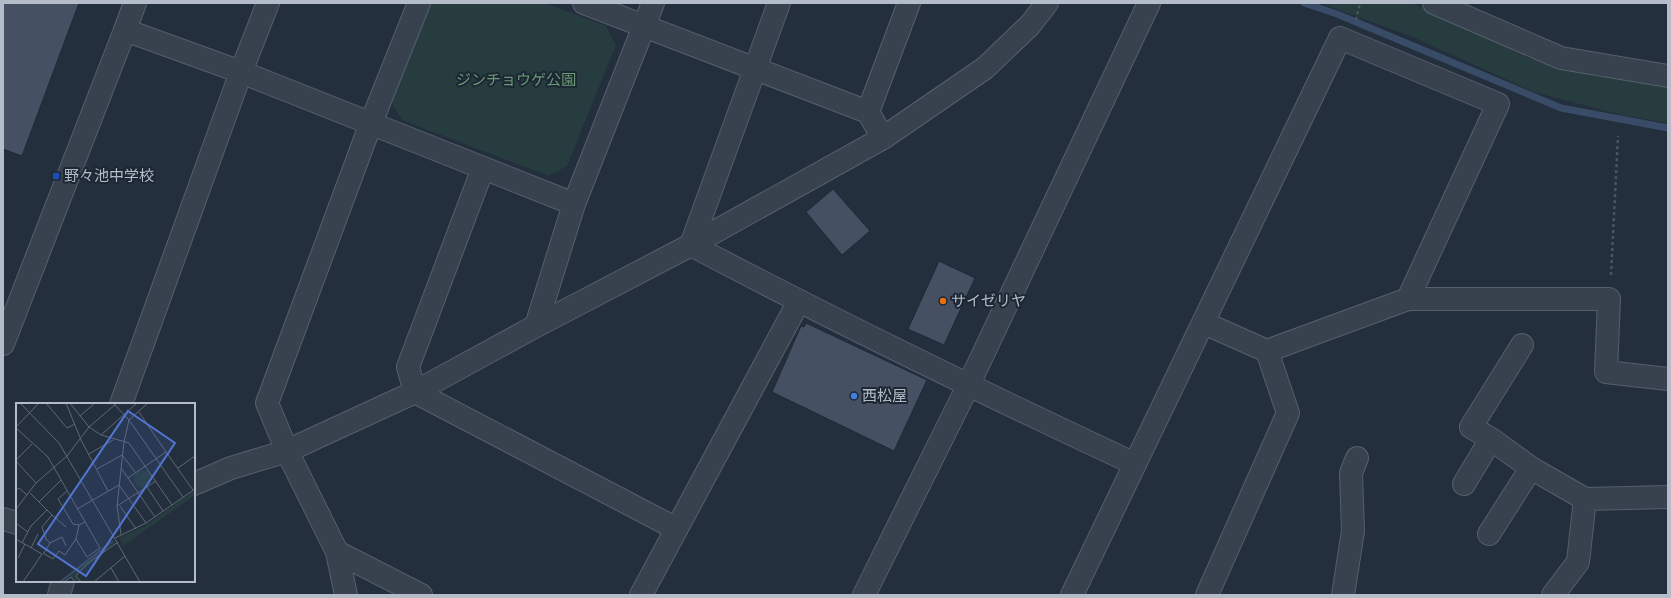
<svg xmlns="http://www.w3.org/2000/svg" width="1671" height="598" font-family="Figtree,'Noto Sans JP',sans-serif">
<style>
.green{fill:#263c3f}
.lines{fill:none;stroke-linecap:round;stroke-linejoin:round}
.stream{stroke:#394c67;stroke-width:7}
.building{fill:#455162;stroke:#1f2835}
.minor-casing{stroke:#565f6c;stroke-width:24}
.tertiary-casing{stroke:#565f6c;stroke-width:24}
.path{stroke:#44595c;stroke-width:2.5;stroke-dasharray:3 3;stroke-linecap:butt}
.minor{stroke:#38414e;stroke-width:22}
.tertiary{stroke:#38414e;stroke-width:22}
.transit-dot{fill:#1a4fb4;stroke:#1d2633;stroke-width:1.5}
.food-dot{fill:#e8710a;stroke:#1d2633;stroke-width:1.5}
.shop-dot{fill:#3f7fe0;stroke:#1d2633;stroke-width:1.5}
.labels{text-anchor:middle;stroke-width:4;stroke-linejoin:round;paint-order:stroke}
.park-label{font-size:15px;fill:#6b9a76;stroke:#1d2633}
.poi-label{font-size:15px;fill:#b4bcc9;stroke:#1d2633;text-anchor:start}
.inset-river{fill:none;stroke:#394c67;stroke-width:2}
.inset-road{fill:none;stroke:#5e6776;stroke-width:1}
.view{fill:#5274d3;fill-opacity:0.15;stroke:#5274d3;stroke-width:2}
.inset-edge{fill:none;stroke:#b4bcc9;stroke-width:2}
</style>
<rect width="100%" height="100%" fill="#242f3e"/>
<g class="green">
<path d="M 426,3 L 545,3 L 606,26 L 616,45 L 567,166 L 549,176 L 402,120 L 391,102 Z"/>
<path d="M 1320,3 L 1412,3 L 1526,57 L 1550,65 L 1668,86 L 1668,123 L 1622,115 L 1534,92 L 1413,37 Z"/>
</g>
<g class="lines">
<path class="stream" d="M 1304,3 L 1337,14 L 1561,108 L 1668,128"/>
</g>
<g class="building">
<path d="M 3,3 L 79,3 L 22,156 L 3,149 Z"/>
<path d="M 833,189 L 870,231 L 842,255 L 806,212 Z"/>
<path d="M 939,261 L 975,278 L 944,345 L 908,329 Z"/>
<path d="M 806,323 L 927,380 L 894,451 L 772,392 L 801,326 L 804,327 Z"/>
</g>
<g class="lines">
<defs>
<g id="minor">
<path d="M 135,3 L 125,30 L 241,72 L 574,204 L 653,3"/>
<path d="M 584,3 L 868,112 L 883,138"/>
<path d="M 779,3 L 691,245 C 837,322 985,394 1135,464"/>
<path d="M 1434,3 L 1561,58 L 1668,76"/>
<path d="M 868,112 L 909,3"/>
<path d="M 483,168 L 408,367 L 415,392 L 675,528"/>
<path d="M 1408,299 L 1609,299 L 1606,372 L 1668,379"/>
<path d="M 536,326 L 574,204"/>
<path d="M 3,344 L 125,30"/>
<path d="M 1522,345 L 1471,427 L 1491,439 L 1531,468 L 1585,499"/>
<path d="M 121,404 L 241,72 L 268,3"/>
<path d="M 194,484 L 231,468 L 287,451 L 415,392 L 536,326 L 691,245 L 883,138 L 985,68 L 1030,25 L 1047,3"/>
<path d="M 1464,484 L 1491,439"/>
<path d="M 3,519 L 17,523"/>
<path d="M 1489,534 L 1531,468"/>
<path d="M 337,552 L 421,595"/>
<path d="M 59,595 L 63,581"/>
<path d="M 346,595 L 337,552 L 287,451 L 267,403 L 371,123 L 419,3"/>
<path d="M 641,595 L 799,301"/>
<path d="M 1072,595 L 1340,38 L 1498,104 L 1408,299 L 1267,351 L 1204,323"/>
<path d="M 1207,595 L 1288,413 L 1267,351"/>
<path d="M 1343,595 L 1353,531 L 1351,473 L 1357,458"/>
<path d="M 1553,595 L 1578,562 L 1585,499 L 1668,497"/>
</g>
<path id="tertiary" d="M 864,595 L 968,386 L 1149,3"/>
</defs>
<use href="#minor" class="minor-casing"/>
<use href="#tertiary" class="tertiary-casing"/>
<g class="path">
<path d="M 1356,20 L 1360,3"/>
<path d="M 1611,275 L 1618,136"/>
</g>
<use href="#minor" class="minor"/>
<use href="#tertiary" class="tertiary"/>
</g>
<rect class="transit-dot" x="52" y="172" width="8" height="8" rx="2"/>
<circle class="food-dot" cx="943" cy="301" r="4"/>
<circle class="shop-dot" cx="854" cy="396" r="4"/>
<g class="labels">
<g class="park-label">
<text x="516" y="85">ジンチョウゲ公園</text>
</g>
<g class="poi-label">
<text x="64" y="181">野々池中学校</text>
<text x="951" y="306">サイゼリヤ</text>
<text x="862" y="401">西松屋</text>
</g>
</g>
<g transform="translate(16 403)">
<rect width="179" height="179" fill="#242f3e"/>
<path d="M118 76a9 9 0 1 1 18 0a9 9 0 1 1-18 0ZM 179,87 L 179,92 L 107,143 L 103,134 L 128,124 ZM 98,138 L 99,141 L 59,173 L 64,179 L 60,179 L 54,172 L 70,157 Z" fill="#263c3f"/>
<path class="inset-river" d="M 44,179 L 97,138"/>
<path class="inset-road" d="M 4,0 L 43,40 L 124,179M 30,0 L 51,25 L 59,21M 50,0 L 65,37 L 92,88M 54,0 L 73,24 L 85,32 L 113,40 L 156,102M 97,0 L 113,17 L 167,94M 123,9 L 150,49M 64,13 L 79,0M 0,24 L 23,0M 0,25 L 32,54 L 84,145 L 71,154 L 60,136 L 63,122 L 69,119M 85,32 L 121,0M 73,51 L 97,37M 0,57 L 16,41M 0,58 L 20,80M 105,65 L 112,75M 162,65 L 179,53M 81,66 L 106,52 L 120,70M 131,84 L 147,108M 0,87 L 3,85 L 11,92M 51,88 L 42,96 L 57,121 L 63,122M 14,90 L 36,112 L 26,124 L 30,136 L 34,140 L 28,150M 23,99 L 45,77M 101,103 L 140,78M 104,103 L 120,126M 0,106 L 20,80 L 51,53 L 73,24 L 101,0M 61,106 L 103,82 L 130,120M 36,112 L 50,124M 139,114 L 112,75 L 150,49 L 177,87M 0,123 L 1,121 L 12,129M 105,131 L 101,103 L 108,39 L 113,17 L 132,0M 99,135 L 130,120 L 179,86M 0,136 L 26,151 L 7,179M 6,140 L 15,123 L 31,107M 34,140 L 46,134 L 50,143M 15,145 L 22,131M 27,150 L 37,156 L 43,148 L 49,152 L 60,136M 2,155 L 9,141M 95,165 L 103,179M 48,179 L 55,174 L 59,179M 65,179 L 60,173 L 71,161 L 102,139M 78,179 L 109,153"/>
<path class="view" d="M 112,8 L 159,40 L 70,173 L 22,141 Z"/>
<rect width="179" height="179" class="inset-edge"/>
</g>
<rect width="1671" height="598" fill="none" stroke="#b4bcc9" stroke-width="8"/>
</svg>
